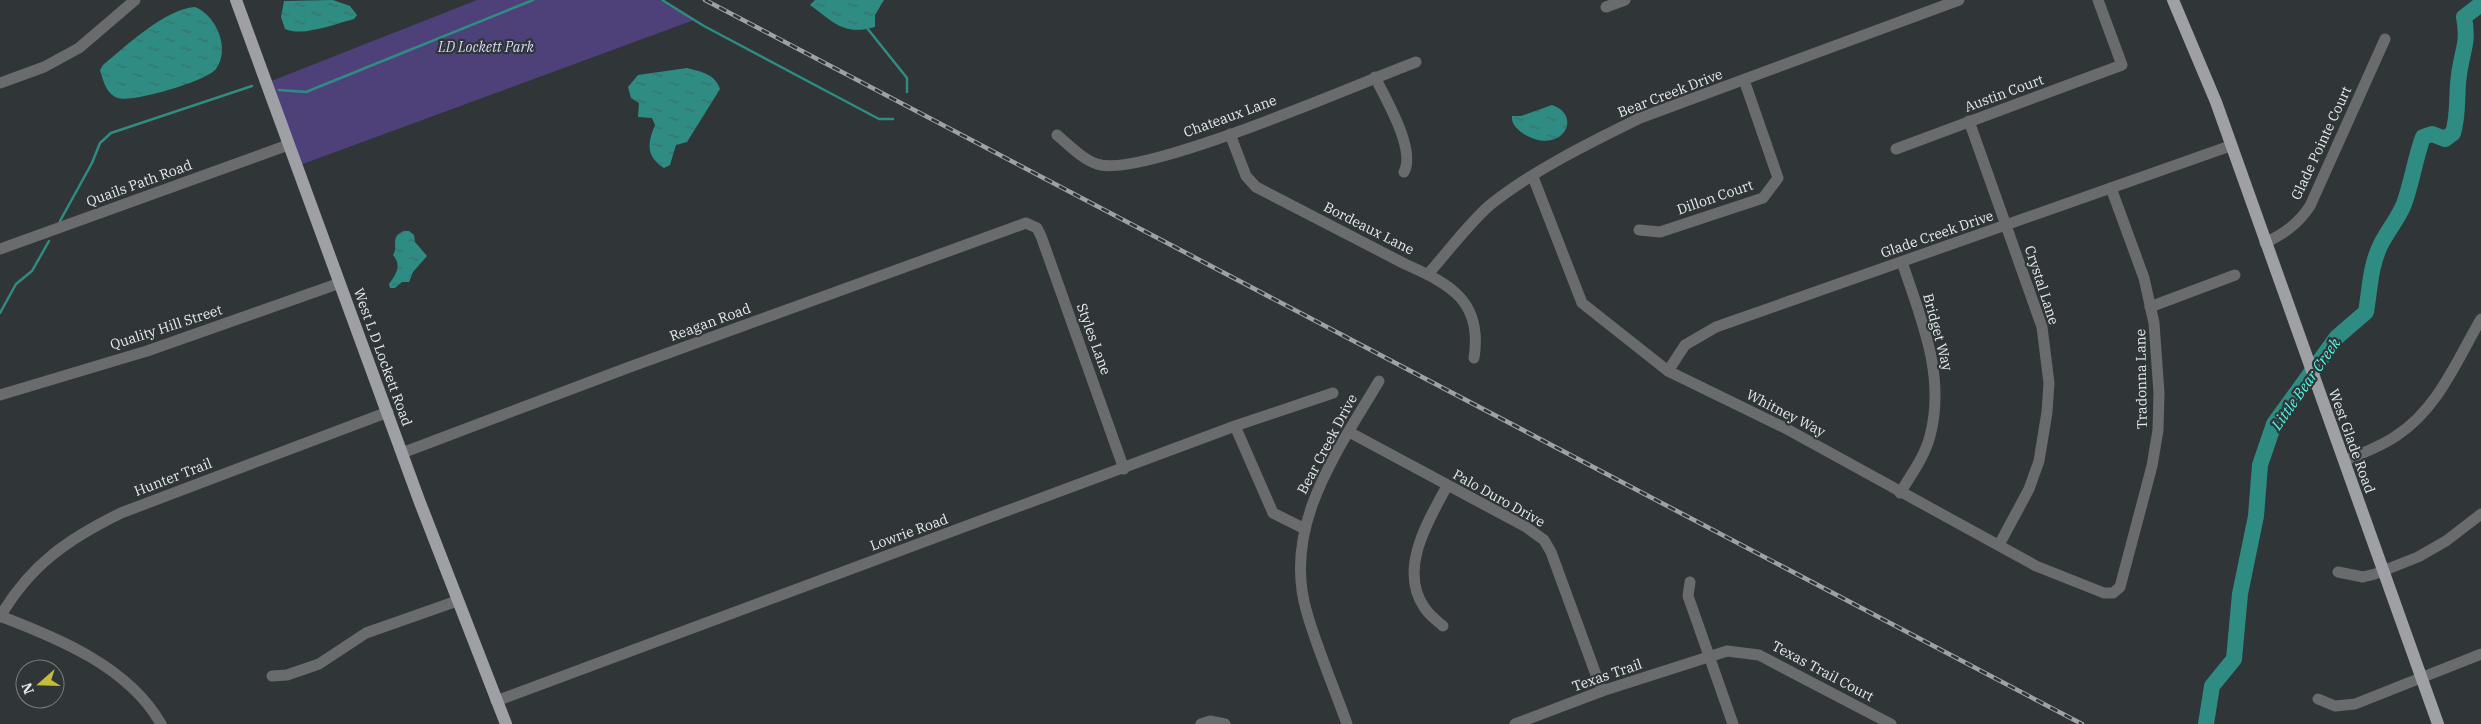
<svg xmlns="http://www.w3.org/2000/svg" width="2481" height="724" font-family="'IBM Plex Serif',serif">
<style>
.green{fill:#4e417a}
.water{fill:url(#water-ripples)}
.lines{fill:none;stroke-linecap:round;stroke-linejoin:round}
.stream{stroke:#2f8c82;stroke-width:2.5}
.river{stroke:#2f8c82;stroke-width:16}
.minor{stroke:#696b6d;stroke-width:11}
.major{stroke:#9ea0a5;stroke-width:12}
.rail-casing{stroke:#9ea2a4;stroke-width:4.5}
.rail{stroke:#303538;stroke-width:2.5;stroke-dasharray:8;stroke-linecap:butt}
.labels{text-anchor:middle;stroke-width:4.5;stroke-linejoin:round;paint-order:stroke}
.park-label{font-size:14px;font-style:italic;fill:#dad4fd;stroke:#303538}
.street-label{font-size:14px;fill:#e6e9eb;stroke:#303538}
.water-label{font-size:15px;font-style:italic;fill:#53fcea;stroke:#303538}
</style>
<defs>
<pattern id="water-ripples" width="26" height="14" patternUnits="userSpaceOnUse" patternTransform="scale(1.25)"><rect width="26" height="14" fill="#2f8c82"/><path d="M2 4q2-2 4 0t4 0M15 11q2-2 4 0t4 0" fill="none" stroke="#38706a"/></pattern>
</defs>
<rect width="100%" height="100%" fill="#303538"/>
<path class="green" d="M 477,0 L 659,0 L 694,20 L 300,165 L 269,82 Z"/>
<g class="water">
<path d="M 333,0 L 350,6 L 357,15 L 354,19 C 334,24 304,37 285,29 L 281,17 L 284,1 Z"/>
<path d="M 815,0 L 884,0 L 875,15 L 875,27 C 843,36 834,22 810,5 Z"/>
<path d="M 195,7 C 216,15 231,49 216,69 C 207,81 132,103 118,98 C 106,94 103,80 100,70 L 103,65 C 126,46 165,9 195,7 Z"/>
<path d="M 687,68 C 702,72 715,74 720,89 L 687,142 L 676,145 L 670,165 L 664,168 C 645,156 648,142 655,125 L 652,118 L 638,117 L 639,103 L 631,98 L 628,87 L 638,75 Z"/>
<path d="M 1552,105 C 1585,116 1560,159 1521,132 C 1516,128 1511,123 1512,116 L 1521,116 Z"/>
<path d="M 404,231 L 409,231 L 414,235 L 415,242 L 427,256 L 413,272 L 409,282 L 402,282 L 395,288 L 390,288 L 389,284 C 396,275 402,265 393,255 C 399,246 389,237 404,231 Z"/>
</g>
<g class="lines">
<g class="stream">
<path d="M 662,0 L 704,26 L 879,119 L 893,119"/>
<path d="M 867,28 L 907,78 L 907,92"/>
<path d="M 279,90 L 306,92 L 533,0"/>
<path d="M 60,221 L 92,163 L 100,143 L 111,133 L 252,86"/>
<path d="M 0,313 L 16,284 L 32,271 L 49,241"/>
</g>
<path class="river" d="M 2206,724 L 2212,686 L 2234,659 L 2240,594 L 2256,516 L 2260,465 L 2274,424 L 2337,337 L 2366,312 C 2370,289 2370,266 2381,244 C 2388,230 2398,219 2404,204 C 2412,182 2415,159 2423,137 L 2432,134 L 2445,139 L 2453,133 C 2459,114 2456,94 2459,75 C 2462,50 2469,44 2464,17 L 2481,4"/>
<g class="minor">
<path d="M 1606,7 L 1625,0"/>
<path d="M 1375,77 C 1386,100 1416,149 1404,172"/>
<path d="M 0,83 L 44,67 L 79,48 L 135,0"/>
<path d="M 1969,121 L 2042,327 L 2049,383 L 2047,412 L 2039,461 L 2029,489 L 1999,545"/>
<path d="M 1230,134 L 1246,176 L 1256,187 L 1405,264 C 1450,284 1483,301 1474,358"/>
<path d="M 1057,135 C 1069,145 1082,159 1097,164 C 1140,180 1362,82 1416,62"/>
<path d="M 1896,149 L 2122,65 L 2098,0"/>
<path d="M 1533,177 L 1582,303 L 1668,371 L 1785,428 L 2036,566 L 2104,593 L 2113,593 L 2120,587 L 2152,466 L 2158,430 L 2159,393 L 2154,323 L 2144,278 L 2111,188"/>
<path d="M 1639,230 L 1660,232 L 1763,198 L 1778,178 L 1744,80"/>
<path d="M 2265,243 C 2285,233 2298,224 2310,206 L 2385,39"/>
<path d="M 0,249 L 288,145"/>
<path d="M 1428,274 C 1447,253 1469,223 1490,205 C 1532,171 1591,142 1640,118 L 1959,0"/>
<path d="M 2150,307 L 2235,275"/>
<path d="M 1668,371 L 1685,345 L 1716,327 L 2230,146"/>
<path d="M 0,395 L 147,351 L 340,283"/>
<path d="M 1235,426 L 1273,513 L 1303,528"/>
<path d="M 1349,432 L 1526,527 L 1544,540 L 1551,552 L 1602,691"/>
<path d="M 402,453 L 627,368 L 1026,223 L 1037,228 L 1041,236 L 1124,469"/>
<path d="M 2344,461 C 2362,453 2380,447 2396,436 C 2438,409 2457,360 2481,319"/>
<path d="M 1900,493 C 1911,475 1925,456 1930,436 C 1946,375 1921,319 1902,262"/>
<path d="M 2338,572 L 2363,577 L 2375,574 L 2418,557 L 2446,541 L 2481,514"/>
<path d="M 1690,582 L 1688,596 L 1733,724"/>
<path d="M 0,616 C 58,638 129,667 161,724"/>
<path d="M 0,617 C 30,565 68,539 121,513 L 388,412"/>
<path d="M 1443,626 C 1436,620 1429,615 1424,607 C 1398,568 1429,520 1447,486"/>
<path d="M 272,676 L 287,675 L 319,664 L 366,633 L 457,601"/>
<path d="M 2318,699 L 2335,706 L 2355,704 L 2481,654"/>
<path d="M 496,701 L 1235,426 L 1333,393"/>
<path d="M 1201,724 L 1210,721 L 1225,724"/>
<path d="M 1347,724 C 1334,687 1318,651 1307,613 C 1281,527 1337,452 1379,381"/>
<path d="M 1515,724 L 1602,691 L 1727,651 L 1759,655 L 1891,724"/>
</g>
<g class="major">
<path d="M 236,0 L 419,500 L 506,724"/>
<path d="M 2173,0 L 2216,102 L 2438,724"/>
</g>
<defs>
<path id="rail" d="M 705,0 L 2082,724"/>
</defs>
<use href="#rail" class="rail-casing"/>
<use href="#rail" class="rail"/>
</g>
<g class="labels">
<g class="park-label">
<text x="486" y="52">LD Lockett Park</text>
</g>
<g class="street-label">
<text transform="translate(1670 93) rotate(-21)" y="5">Bear Creek Drive</text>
<text transform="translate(2004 93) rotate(-20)" y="5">Austin Court</text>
<text transform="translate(1230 116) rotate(-20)" y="5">Chateaux Lane</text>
<text transform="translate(2321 143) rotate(-65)" y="5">Glade Pointe Court</text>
<text transform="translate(139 183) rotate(-20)" y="5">Quails Path Road</text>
<text transform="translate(1715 197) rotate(-19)" y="5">Dillon Court</text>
<text transform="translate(1369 228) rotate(27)" y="5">Bordeaux Lane</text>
<text transform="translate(1937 234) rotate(-19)" y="5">Glade Creek Drive</text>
<text transform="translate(2042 285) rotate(72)" y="5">Crystal Lane</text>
<text transform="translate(710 322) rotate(-20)" y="5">Reagan Road</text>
<text transform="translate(166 327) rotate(-18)" y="5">Quality Hill Street</text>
<text transform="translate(1938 332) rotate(75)" y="5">Bridget Way</text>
<text transform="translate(1094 339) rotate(70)" y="5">Styles Lane</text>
<text transform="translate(383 357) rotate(70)" y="5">West L D Lockett Road</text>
<text transform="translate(2141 379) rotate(-91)" y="5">Tradonna Lane</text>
<text transform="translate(1786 413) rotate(27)" y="5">Whitney Way</text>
<text transform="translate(2352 441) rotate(70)" y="5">West Glade Road</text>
<text transform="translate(1327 444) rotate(-62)" y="5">Bear Creek Drive</text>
<text transform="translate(173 477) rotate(-21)" y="5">Hunter Trail</text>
<text transform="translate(1499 498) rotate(29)" y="5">Palo Duro Drive</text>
<text transform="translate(909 532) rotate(-20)" y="5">Lowrie Road</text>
<text transform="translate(1823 671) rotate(28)" y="5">Texas Trail Court</text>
<text transform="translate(1607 675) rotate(-19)" y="5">Texas Trail</text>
</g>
<g class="water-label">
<text transform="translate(2306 384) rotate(-55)" y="5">Little Bear Creek</text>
</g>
</g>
<g transform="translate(40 684) rotate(250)"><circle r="24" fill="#303538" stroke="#797d80"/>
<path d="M0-4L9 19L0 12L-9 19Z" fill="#c5bc3d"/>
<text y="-8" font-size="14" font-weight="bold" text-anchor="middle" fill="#e6e9eb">N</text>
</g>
</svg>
